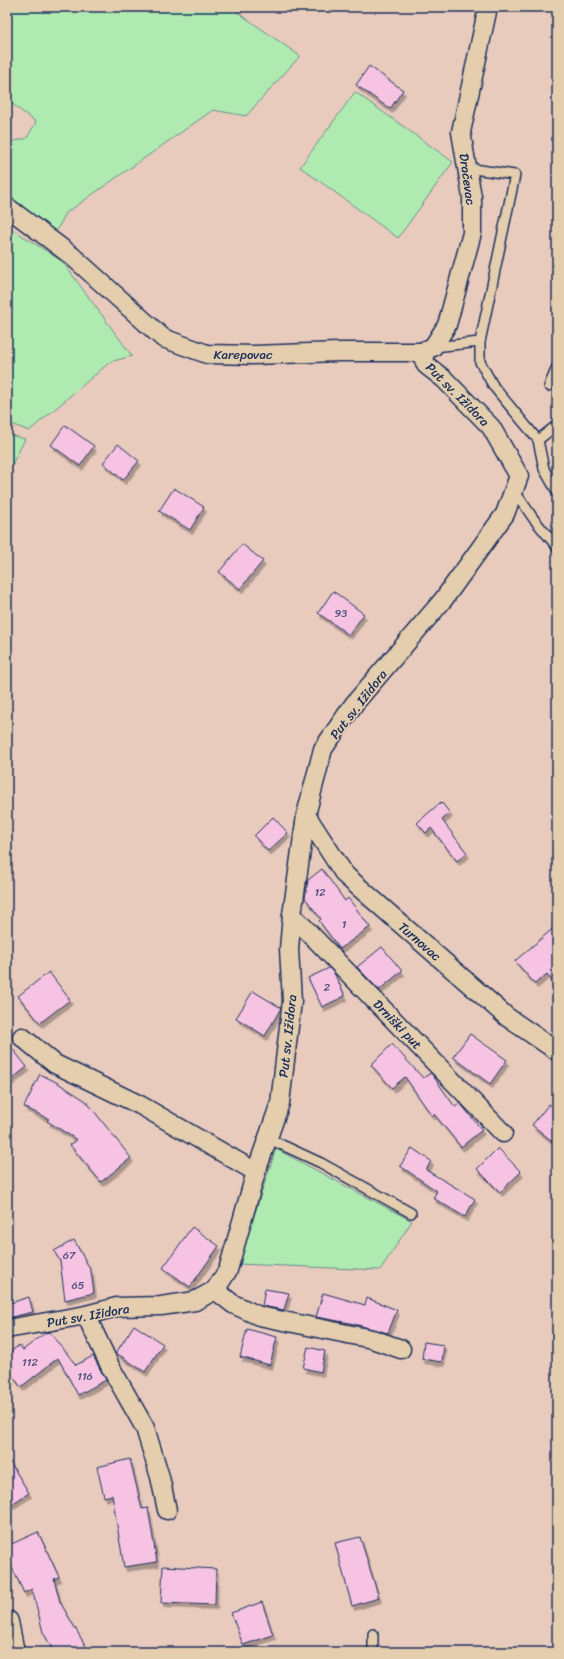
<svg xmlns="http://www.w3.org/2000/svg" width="564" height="1659" font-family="Sriracha,sans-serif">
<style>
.green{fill:#afebb1;stroke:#658d88}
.building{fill:#f6c3e2;stroke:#1b2f5e;filter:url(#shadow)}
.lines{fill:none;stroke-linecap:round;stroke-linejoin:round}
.lane-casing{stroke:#1b2f5e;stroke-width:12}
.street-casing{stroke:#1b2f5e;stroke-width:21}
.secondary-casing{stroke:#1b2f5e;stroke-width:25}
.lane{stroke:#e4ceae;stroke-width:9}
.street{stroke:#e4ceae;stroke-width:18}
.secondary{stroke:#e4ceae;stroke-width:22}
.labels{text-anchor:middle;stroke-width:3.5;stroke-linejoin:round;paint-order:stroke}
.number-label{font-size:11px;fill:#52547f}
.street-label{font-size:13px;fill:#1b2f5e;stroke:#e4ceae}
</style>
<defs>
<filter id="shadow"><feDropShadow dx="2.5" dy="4.5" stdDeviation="0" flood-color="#0004"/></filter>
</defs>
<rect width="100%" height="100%" fill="#e9cbbe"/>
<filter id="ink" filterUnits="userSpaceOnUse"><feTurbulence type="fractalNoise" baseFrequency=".025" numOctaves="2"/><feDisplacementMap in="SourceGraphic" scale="8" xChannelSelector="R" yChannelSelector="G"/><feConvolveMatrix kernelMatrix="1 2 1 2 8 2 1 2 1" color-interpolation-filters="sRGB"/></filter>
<g filter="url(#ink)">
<g class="green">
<path d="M 7,7 L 230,7 L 300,56 L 246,116 L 213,110 L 66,213 L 56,232 L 7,199 L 7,143 L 27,138 L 36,122 L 7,100 Z"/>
<path d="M 355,92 L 453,162 L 398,238 L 300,167 Z"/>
<path d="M 7,226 L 62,261 L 132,356 L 110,362 L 29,431 L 7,422 Z"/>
<path d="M 7,434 L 25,439 L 7,474 Z"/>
<path d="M 276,1149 L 412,1221 L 380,1270 L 238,1264 Z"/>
</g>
<g class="building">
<path d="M 369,66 L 403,90 L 390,109 L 356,85 Z"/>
<path d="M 65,425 L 94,446 L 80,466 L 51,445 Z"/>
<path d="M 118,444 L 139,461 L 123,480 L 103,463 Z"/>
<path d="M 174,488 L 204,507 L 190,530 L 159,511 Z"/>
<path d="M 242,544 L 263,561 L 240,589 L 219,572 Z"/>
<path d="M 333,591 L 364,614 L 349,635 L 318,613 Z"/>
<path d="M 441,802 L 450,813 L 442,820 L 467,853 L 457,861 L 431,828 L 426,833 L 417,823 Z"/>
<path d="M 273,817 L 288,833 L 268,851 L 254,836 Z"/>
<path d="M 322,869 L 345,901 L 348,898 L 370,927 L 340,949 L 319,921 L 321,919 L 305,898 L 308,880 Z"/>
<path d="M 557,925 L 557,988 L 547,974 L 535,984 L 515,961 Z"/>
<path d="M 382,947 L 402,971 L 379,990 L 357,967 Z"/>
<path d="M 329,968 L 334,973 L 345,996 L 322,1007 L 308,978 Z"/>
<path d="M 49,972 L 70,1000 L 40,1023 L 18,996 Z"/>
<path d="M 253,991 L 281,1008 L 265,1036 L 236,1018 Z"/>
<path d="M 470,1034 L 507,1060 L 490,1084 L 453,1057 Z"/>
<path d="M 7,1042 L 27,1067 L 7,1083 Z"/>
<path d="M 392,1044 L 423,1078 L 431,1073 L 455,1107 L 460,1103 L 482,1130 L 461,1147 L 434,1114 L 432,1116 L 405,1077 L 392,1088 L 371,1065 Z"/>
<path d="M 40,1074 L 58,1083 L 86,1101 L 131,1158 L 101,1182 L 70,1145 L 77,1140 L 47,1121 L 49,1119 L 24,1107 Z"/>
<path d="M 549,1104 L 557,1110 L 557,1145 L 532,1125 Z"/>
<path d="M 412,1148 L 431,1161 L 426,1170 L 475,1199 L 465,1217 L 433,1198 L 437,1191 L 400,1166 Z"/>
<path d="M 498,1148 L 521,1172 L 500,1192 L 477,1169 Z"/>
<path d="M 192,1227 L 219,1246 L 190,1287 L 163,1268 Z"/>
<path d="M 74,1240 L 91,1271 L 94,1293 L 65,1300 L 60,1261 L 54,1251 Z"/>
<path d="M 265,1289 L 289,1293 L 284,1310 L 262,1306 Z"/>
<path d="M 323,1293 L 365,1305 L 367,1298 L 397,1310 L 388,1333 L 350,1323 L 316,1317 Z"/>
<path d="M 29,1297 L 33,1312 L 7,1318 L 7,1304 Z"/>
<path d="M 134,1325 L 163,1344 L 145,1372 L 116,1353 Z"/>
<path d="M 247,1329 L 277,1337 L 270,1365 L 240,1357 Z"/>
<path d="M 50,1332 L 76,1365 L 93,1356 L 106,1380 L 78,1395 L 58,1358 L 21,1387 L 7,1369 L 7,1355 L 19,1345 L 23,1350 L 45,1333 Z"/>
<path d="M 424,1342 L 444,1345 L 442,1362 L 422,1359 Z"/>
<path d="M 308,1347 L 325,1351 L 321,1372 L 303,1368 Z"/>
<path d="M 7,1457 L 29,1493 L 7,1507 Z"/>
<path d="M 130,1459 L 142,1509 L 148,1508 L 157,1562 L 124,1567 L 112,1495 L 104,1497 L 97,1467 Z"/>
<path d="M 38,1532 L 59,1577 L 54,1579 L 60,1602 L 89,1652 L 54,1652 L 43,1632 L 32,1589 L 24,1593 L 7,1557 L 7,1546 Z"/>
<path d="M 360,1537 L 379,1598 L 352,1606 L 335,1543 Z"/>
<path d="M 163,1566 L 216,1569 L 215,1605 L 161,1603 Z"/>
<path d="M 262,1602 L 273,1635 L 243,1645 L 231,1613 Z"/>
</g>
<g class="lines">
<defs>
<g id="lane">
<path d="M 467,168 L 515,175 L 480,342 L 480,362 L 494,387 L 538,440 L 544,469 L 557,492"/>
<path d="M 434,347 L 480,342"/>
<path d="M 549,386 L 557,367"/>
<path d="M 538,440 L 557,425"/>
<path d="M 514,490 L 533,518 L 557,547"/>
<path d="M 267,1138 L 321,1163 L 411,1213"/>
<path d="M 373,1652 L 373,1634"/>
</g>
<g id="street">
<path d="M 7,207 L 72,256 L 163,338 L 207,354 L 254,355 L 338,352 L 421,352 L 433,347 L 447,325 L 472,233 L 472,197 L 461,132 L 488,7"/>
<path d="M 306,815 L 345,875 L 507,1017 L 557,1051"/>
<path d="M 292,915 L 503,1133"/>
<path d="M 22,1037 L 55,1064 L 140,1105 L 256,1172"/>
<path d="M 215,1290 L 233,1304 L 259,1316 L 372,1339 L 401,1349"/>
<path d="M 86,1315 L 111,1368 L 145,1428 L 160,1477 L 167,1510"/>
<path d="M 7,1329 L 86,1315 L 117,1307 L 161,1306 L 195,1301 L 215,1290 L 228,1270 L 256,1172 L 280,1103 L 292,1001 L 289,949 L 292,915 L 306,815 L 323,749 L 354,704 L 443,600 L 505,514 L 519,476 L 491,427 L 444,379 L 426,365 L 421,352"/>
</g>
<path id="secondary" d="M 7,1622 L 13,1652"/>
</defs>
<use href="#lane" class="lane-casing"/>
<use href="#street" class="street-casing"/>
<use href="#secondary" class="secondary-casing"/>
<use href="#lane" class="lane"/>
<use href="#street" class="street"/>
<use href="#secondary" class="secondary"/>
</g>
</g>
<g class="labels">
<g class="number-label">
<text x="341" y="617">93</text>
<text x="320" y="896">12</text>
<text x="344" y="928">1</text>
<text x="327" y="991">2</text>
<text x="69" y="1259">67</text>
<text x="78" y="1289">65</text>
<text x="30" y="1366">112</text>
<text x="85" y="1380">116</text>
</g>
<g class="street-label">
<text transform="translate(468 179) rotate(82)" y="5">Dračevac</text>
<text x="243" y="359">Karepovac</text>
<text transform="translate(458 394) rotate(45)" y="5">Put sv. Ižidora</text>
<text transform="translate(358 704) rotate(-52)" y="5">Put sv. Ižidora</text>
<text transform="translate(420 941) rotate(41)" y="5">Turnovac</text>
<text transform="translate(398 1024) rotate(46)" y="5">Drniški put</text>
<text transform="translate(287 1036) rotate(-84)" y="5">Put sv. Ižidora</text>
<text transform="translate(88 1315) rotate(-10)" y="5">Put sv. Ižidora</text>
</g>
</g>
<rect width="564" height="1659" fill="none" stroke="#e4ceae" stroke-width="24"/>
<rect x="12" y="12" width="540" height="1635" fill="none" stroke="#1b2f5e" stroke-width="1.5" filter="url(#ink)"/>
</svg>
